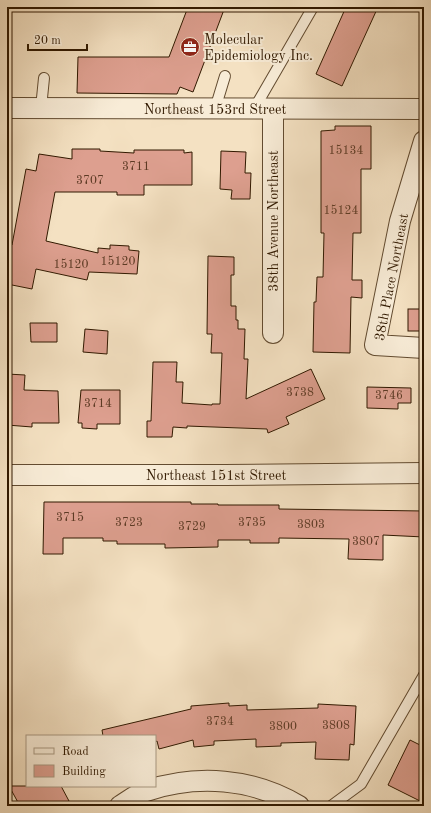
<svg xmlns="http://www.w3.org/2000/svg" width="431" height="813" font-family="'Old Standard TT',serif">
<style>
.building{fill:#dd9f8f;stroke:#311900}
.lines{fill:none;stroke-linecap:round;stroke-linejoin:round}
.lane-casing{stroke:#624b30;stroke-width:12}
.street-casing{stroke:#624b30;stroke-width:22}
.lane{stroke:#f8ecd7;stroke-width:10}
.street{stroke:#f8ecd7;stroke-width:20}
.labels{text-anchor:middle;stroke-width:4;stroke-linejoin:round;paint-order:stroke}
.number-label{font-size:12px;fill:#5c3a24}
.poi-label{font-size:14px;fill:#311900;stroke:#f8ecd7;text-anchor:start}
.street-label{font-size:14px;fill:#311900;stroke:#f8ecd7}
</style>
<rect width="100%" height="100%" fill="#f4e1c2"/>
<filter id="stains"><feTurbulence type="fractalNoise" baseFrequency=".005" numOctaves="4"/><feColorMatrix values="0 0 0 0 .2 0 0 0 0 .09 0 0 0 0 .02 0 0 0 .5 -.17"/></filter>
<radialGradient id="worn" r=".72"><stop offset=".6" stop-color="#630" stop-opacity="0"/><stop offset="1" stop-color="#630" stop-opacity=".3"/></radialGradient>
<g class="building">
<path d="M 188,7 L 225,7 L 193,92 L 180,87 L 177,94 L 77,93 L 78,57 L 169,57 Z"/>
<path d="M 346,7 L 378,7 L 342,86 L 316,74 Z"/>
<path d="M 335,126 L 371,126 L 371,169 L 361,169 L 361,233 L 353,233 L 352,280 L 362,280 L 362,298 L 351,297 L 350,353 L 313,352 L 314,302 L 316,302 L 317,277 L 323,277 L 324,233 L 321,233 L 321,131 L 335,130 Z"/>
<path d="M 72,149 L 100,149 L 100,151 L 134,153 L 134,150 L 184,150 L 184,153 L 192,152 L 192,185 L 144,185 L 144,195 L 117,195 L 117,192 L 55,192 L 46,241 L 98,253 L 98,248 L 110,249 L 110,245 L 129,246 L 129,250 L 139,251 L 137,274 L 89,272 L 87,280 L 36,269 L 32,289 L 7,284 L 7,264 L 11,245 L 12,245 L 26,169 L 36,171 L 39,154 L 72,159 Z"/>
<path d="M 221,151 L 246,152 L 245,173 L 251,173 L 250,199 L 231,199 L 232,190 L 220,189 Z"/>
<path d="M 208,256 L 234,257 L 234,275 L 231,275 L 231,306 L 236,306 L 236,320 L 238,320 L 238,329 L 245,329 L 244,359 L 248,359 L 246,399 L 311,369 L 325,399 L 286,417 L 289,424 L 268,433 L 267,429 L 187,426 L 187,428 L 173,427 L 172,437 L 147,437 L 147,421 L 151,421 L 153,362 L 177,362 L 176,382 L 183,382 L 182,403 L 212,405 L 212,404 L 220,404 L 222,353 L 211,353 L 212,334 L 207,334 Z"/>
<rect x="408" y="309" width="16" height="22"/>
<path d="M 30,323 L 57,323 L 57,342 L 31,342 Z"/>
<path d="M 85,329 L 108,331 L 107,354 L 83,352 Z"/>
<path d="M 7,374 L 25,375 L 24,390 L 58,391 L 59,423 L 32,423 L 32,427 L 7,425 Z"/>
<path d="M 367,387 L 411,388 L 411,403 L 398,403 L 398,409 L 367,408 Z"/>
<path d="M 81,390 L 120,390 L 120,424 L 97,424 L 97,429 L 82,428 L 82,423 L 78,423 Z"/>
<path d="M 44,502 L 191,502 L 191,504 L 218,504 L 218,505 L 279,505 L 279,509 L 424,511 L 424,537 L 383,535 L 383,560 L 348,559 L 349,539 L 279,538 L 279,543 L 250,543 L 250,540 L 218,540 L 218,547 L 165,548 L 165,544 L 117,544 L 117,541 L 103,541 L 103,538 L 63,538 L 63,554 L 43,554 Z"/>
<path d="M 229,703 L 229,706 L 247,705 L 247,710 L 318,708 L 318,704 L 356,706 L 354,745 L 350,744 L 349,760 L 315,759 L 316,742 L 281,743 L 281,746 L 256,747 L 256,739 L 214,741 L 214,745 L 194,747 L 193,740 L 159,749 L 157,741 L 155,742 L 155,736 L 103,736 L 102,730 L 191,709 L 191,706 Z"/>
<path d="M 410,740 L 424,747 L 424,803 L 388,785 Z"/>
<path d="M 9,786 L 61,786 L 69,801 L 58,806 L 20,806 Z"/>
</g>
<g class="lines">
<defs>
<g id="lane">
<path d="M 41,108 L 44,78"/>
<path d="M 215,109 L 225,76"/>
<path d="M 254,109 L 313,7"/>
<path d="M 331,806 L 361,784 L 424,675"/>
</g>
<g id="street">
<path d="M 7,108 L 424,109"/>
<path d="M 273,109 L 273,333"/>
<path d="M 424,141 L 400,221 L 375,345 L 424,348"/>
<path d="M 7,475 L 225,475 L 424,473"/>
<path d="M 120,806 C 128,801 137,794 146,791 C 197,774 253,778 299,806"/>
</g>
</defs>
<use href="#lane" class="lane-casing"/>
<use href="#street" class="street-casing"/>
<use href="#lane" class="lane"/>
<use href="#street" class="street"/>
</g>
<defs>
<symbol id="office-disc" viewBox="-11 -11 22 22"><circle r="9.5" fill="#8f2418" stroke="#f8ecd7"/><path d="M-6-3h4V-5.5h4V-3h4V5H-6ZM-1-4.5V-3h2v-1.5ZM-6 0V1H6V0Z" fill="#fff"/></symbol>
</defs>
<g fill-rule="evenodd">
<use href="#office-disc" x="179" y="36" width="22" height="22"/>
</g>
<g class="labels">
<g class="number-label">
<text x="346" y="154">15134</text>
<text x="136" y="170">3711</text>
<text x="90" y="184">3707</text>
<text x="341" y="214">15124</text>
<text x="118" y="265">15120</text>
<text x="71" y="268">15120</text>
<text x="300" y="396">3738</text>
<text x="389" y="399">3746</text>
<text x="98" y="407">3714</text>
<text x="70" y="521">3715</text>
<text x="129" y="526">3723</text>
<text x="252" y="526">3735</text>
<text x="311" y="528">3803</text>
<text x="192" y="530">3729</text>
<text x="366" y="545">3807</text>
<text x="220" y="725">3734</text>
<text x="336" y="729">3808</text>
<text x="283" y="730">3800</text>
</g>
<g class="poi-label">
<text x="204" y="44">Molecular<tspan x="204" dy="16">Epidemiology Inc.</tspan></text>
</g>
<g class="street-label">
<text x="215" y="114">Northeast 153rd Street</text>
<text transform="translate(273 221) rotate(-90)" y="5">38th Avenue Northeast</text>
<text transform="translate(391 277) rotate(-79)" y="5">38th Place Northeast</text>
<text x="216" y="480">Northeast 151st Street</text>
</g>
</g>
<rect width="431" height="813" fill="none" stroke="#f4e1c2" stroke-width="24"/>
<rect x="8" y="8" width="415" height="797" fill="none" stroke="#311900" stroke-width="2"/>
<rect x="12" y="12" width="407" height="789" fill="none" stroke="#311900"/>
<rect x="26" y="735" width="130" height="52" fill="#f8ecd7" stroke="#a89881"/>
<rect x="34" y="748" width="20" height="6" fill="#f8ecd7" stroke="#a89881"/>
<text x="62" y="755" font-size="12" fill="#311900">Road</text>
<rect x="34" y="765" width="20" height="12" fill="#dd9f8f" stroke="#a89881"/>
<text x="62" y="775" font-size="12" fill="#311900">Building</text>
<path d="M28 44v6h59v-6" fill="none" stroke="#311900" stroke-width="2"/>
<text x="34" y="44" font-size="12" fill="#311900" stroke="#f8ecd7" stroke-width="3" paint-order="stroke">20 m</text>
<rect width="100%" height="100%" filter="url(#stains)"/>
<rect width="100%" height="100%" fill="url(#worn)"/>
</svg>
